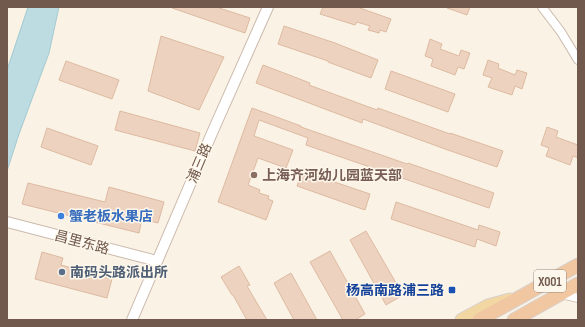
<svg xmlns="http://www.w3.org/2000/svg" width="585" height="327" font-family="'Sofia Sans Condensed','Noto Sans SC',sans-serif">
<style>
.water{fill:#bcdce2;stroke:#a3cad3}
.building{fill:#edd2bf;stroke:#debaa1}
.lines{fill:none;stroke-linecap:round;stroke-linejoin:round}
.minor-casing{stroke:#cbbaad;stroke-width:10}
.tertiary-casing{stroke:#cbbaad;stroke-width:12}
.primary-casing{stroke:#d7d1cd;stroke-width:15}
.trunk-casing{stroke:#d7d1cd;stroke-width:15}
.minor{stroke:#fff;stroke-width:8}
.tertiary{stroke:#fff;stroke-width:10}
.primary{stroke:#f3d7a3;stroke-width:13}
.trunk{stroke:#f1c7a2;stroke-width:13}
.education-dot{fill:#8d6e63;stroke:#fdf7eb;stroke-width:1.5}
.shop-dot{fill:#3f7fe0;stroke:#fdf7eb;stroke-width:1.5}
.service-dot{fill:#5c6f8a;stroke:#fdf7eb;stroke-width:1.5}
.transit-dot{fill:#1a4fb4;stroke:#fdf7eb;stroke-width:1.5}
.labels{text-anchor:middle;stroke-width:3;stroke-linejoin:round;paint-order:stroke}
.shield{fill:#fdf7eb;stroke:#9b897c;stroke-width:1}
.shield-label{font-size:13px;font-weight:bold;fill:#715a4d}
.street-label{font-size:14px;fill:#715a4d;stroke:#fdf7eb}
.education-label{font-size:14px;font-weight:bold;fill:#785e54;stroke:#fdf7eb;text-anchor:start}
.shop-label{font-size:14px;font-weight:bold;fill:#366cbe;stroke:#fdf7eb;text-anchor:start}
.service-label{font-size:14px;font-weight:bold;fill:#4e5e75;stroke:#fdf7eb;text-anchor:start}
.transit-label{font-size:14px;font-weight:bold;fill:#164399;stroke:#fdf7eb;text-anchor:end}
</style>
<rect width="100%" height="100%" fill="#faf2e5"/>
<path class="water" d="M 28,7 L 59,7 L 49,53 L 19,134 L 7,171 L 7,70 Z"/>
<g class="building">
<path d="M 172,7 L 216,7 L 250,18 L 245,33 L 172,8 Z"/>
<path d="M 323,7 L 357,7 L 391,19 L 386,32 L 380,30 L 379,33 L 368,30 L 370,26 L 357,22 L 355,25 L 320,14 Z"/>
<path d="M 447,7 L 470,7 L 467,15 L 447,8 Z"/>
<path d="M 284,26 L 335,43 L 378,60 L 371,78 L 328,62 L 328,61 L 278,44 Z"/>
<path d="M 161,36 L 224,57 L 199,110 L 148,91 Z"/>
<path d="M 430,39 L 442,44 L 440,49 L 459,56 L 461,50 L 470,53 L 464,69 L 458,67 L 455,75 L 431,66 L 433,59 L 425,56 Z"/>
<path d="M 488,60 L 499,64 L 498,68 L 515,75 L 517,70 L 527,73 L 522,89 L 515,86 L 512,95 L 488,87 L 492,78 L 483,75 Z"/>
<path d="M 66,61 L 119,80 L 112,99 L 59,80 Z"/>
<path d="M 263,65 L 310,83 L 309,85 L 377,110 L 378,108 L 450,134 L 450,133 L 503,151 L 497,167 L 445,149 L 363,119 L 362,123 L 256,83 Z"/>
<path d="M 391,71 L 455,94 L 448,112 L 385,89 Z"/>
<path d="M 252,108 L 301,126 L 301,127 L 407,164 L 408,163 L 494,193 L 489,208 L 306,145 L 308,138 L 259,120 L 254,136 L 293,150 L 286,168 L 258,158 L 248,185 L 260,190 L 259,193 L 269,196 L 268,199 L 273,201 L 266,220 L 218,202 Z"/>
<path d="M 120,111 L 200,133 L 195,151 L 115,130 Z"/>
<path d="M 547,127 L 558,131 L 556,137 L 578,145 L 578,158 L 573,156 L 570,165 L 546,156 L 549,148 L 541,145 Z"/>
<path d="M 47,128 L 98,146 L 91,165 L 41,147 Z"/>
<path d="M 302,171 L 370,194 L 365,210 L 297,186 Z"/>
<path d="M 28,183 L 105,202 L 109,187 L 164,202 L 158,223 L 142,219 L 139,233 L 22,204 Z"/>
<path d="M 396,202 L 478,230 L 479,225 L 500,232 L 496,246 L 477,239 L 475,247 L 391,219 Z"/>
<path d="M 366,231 L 403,295 L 386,305 L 350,240 Z"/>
<path d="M 330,251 L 365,314 L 355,320 L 343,320 L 310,262 Z"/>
<path d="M 42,252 L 63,258 L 61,265 L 112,279 L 107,298 L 35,279 Z"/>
<path d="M 239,266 L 250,285 L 247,286 L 267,320 L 247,320 L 233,295 L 232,295 L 221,277 Z"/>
<path d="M 291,273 L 317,320 L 294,320 L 274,283 Z"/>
</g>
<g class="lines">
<defs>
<g id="minor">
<path d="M 542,7 L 561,32 L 578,60"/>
<path d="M 561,294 L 578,298"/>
</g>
<g id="tertiary">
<path d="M 7,222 L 157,261"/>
<path d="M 132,320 L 212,133 L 268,7"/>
</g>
<path id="primary" d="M 462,320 L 488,306 L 510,300"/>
<g id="trunk">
<path d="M 479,320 L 578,265"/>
<path d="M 514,320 L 578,284"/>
</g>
</defs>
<use href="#minor" class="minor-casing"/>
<use href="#tertiary" class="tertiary-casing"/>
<use href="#primary" class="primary-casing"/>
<use href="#trunk" class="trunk-casing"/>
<use href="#minor" class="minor"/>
<use href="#tertiary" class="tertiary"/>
<use href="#primary" class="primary"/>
<use href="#trunk" class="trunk"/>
</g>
<circle class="education-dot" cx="254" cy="175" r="4"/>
<circle class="shop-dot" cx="61" cy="216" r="4"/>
<circle class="service-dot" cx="62" cy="272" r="4"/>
<rect class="transit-dot" x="448" y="286" width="8" height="8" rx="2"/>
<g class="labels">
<rect class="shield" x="534" y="270" width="32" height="22" rx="3"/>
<g class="shield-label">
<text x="550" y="286">X001</text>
</g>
<g class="street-label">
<text transform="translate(199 163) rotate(-67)" y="5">浦三路</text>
<text transform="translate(82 242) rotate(15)" y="5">昌里东路</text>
</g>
<g class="education-label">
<text x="262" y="180">上海齐河幼儿园蓝天部</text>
</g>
<g class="shop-label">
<text x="69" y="221">蟹老板水果店</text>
</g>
<g class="service-label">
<text x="70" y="277">南码头路派出所</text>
</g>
<g class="transit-label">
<text x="444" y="295">杨高南路浦三路</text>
</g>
</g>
<rect width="585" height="327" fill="none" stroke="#715a4d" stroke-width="16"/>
</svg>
